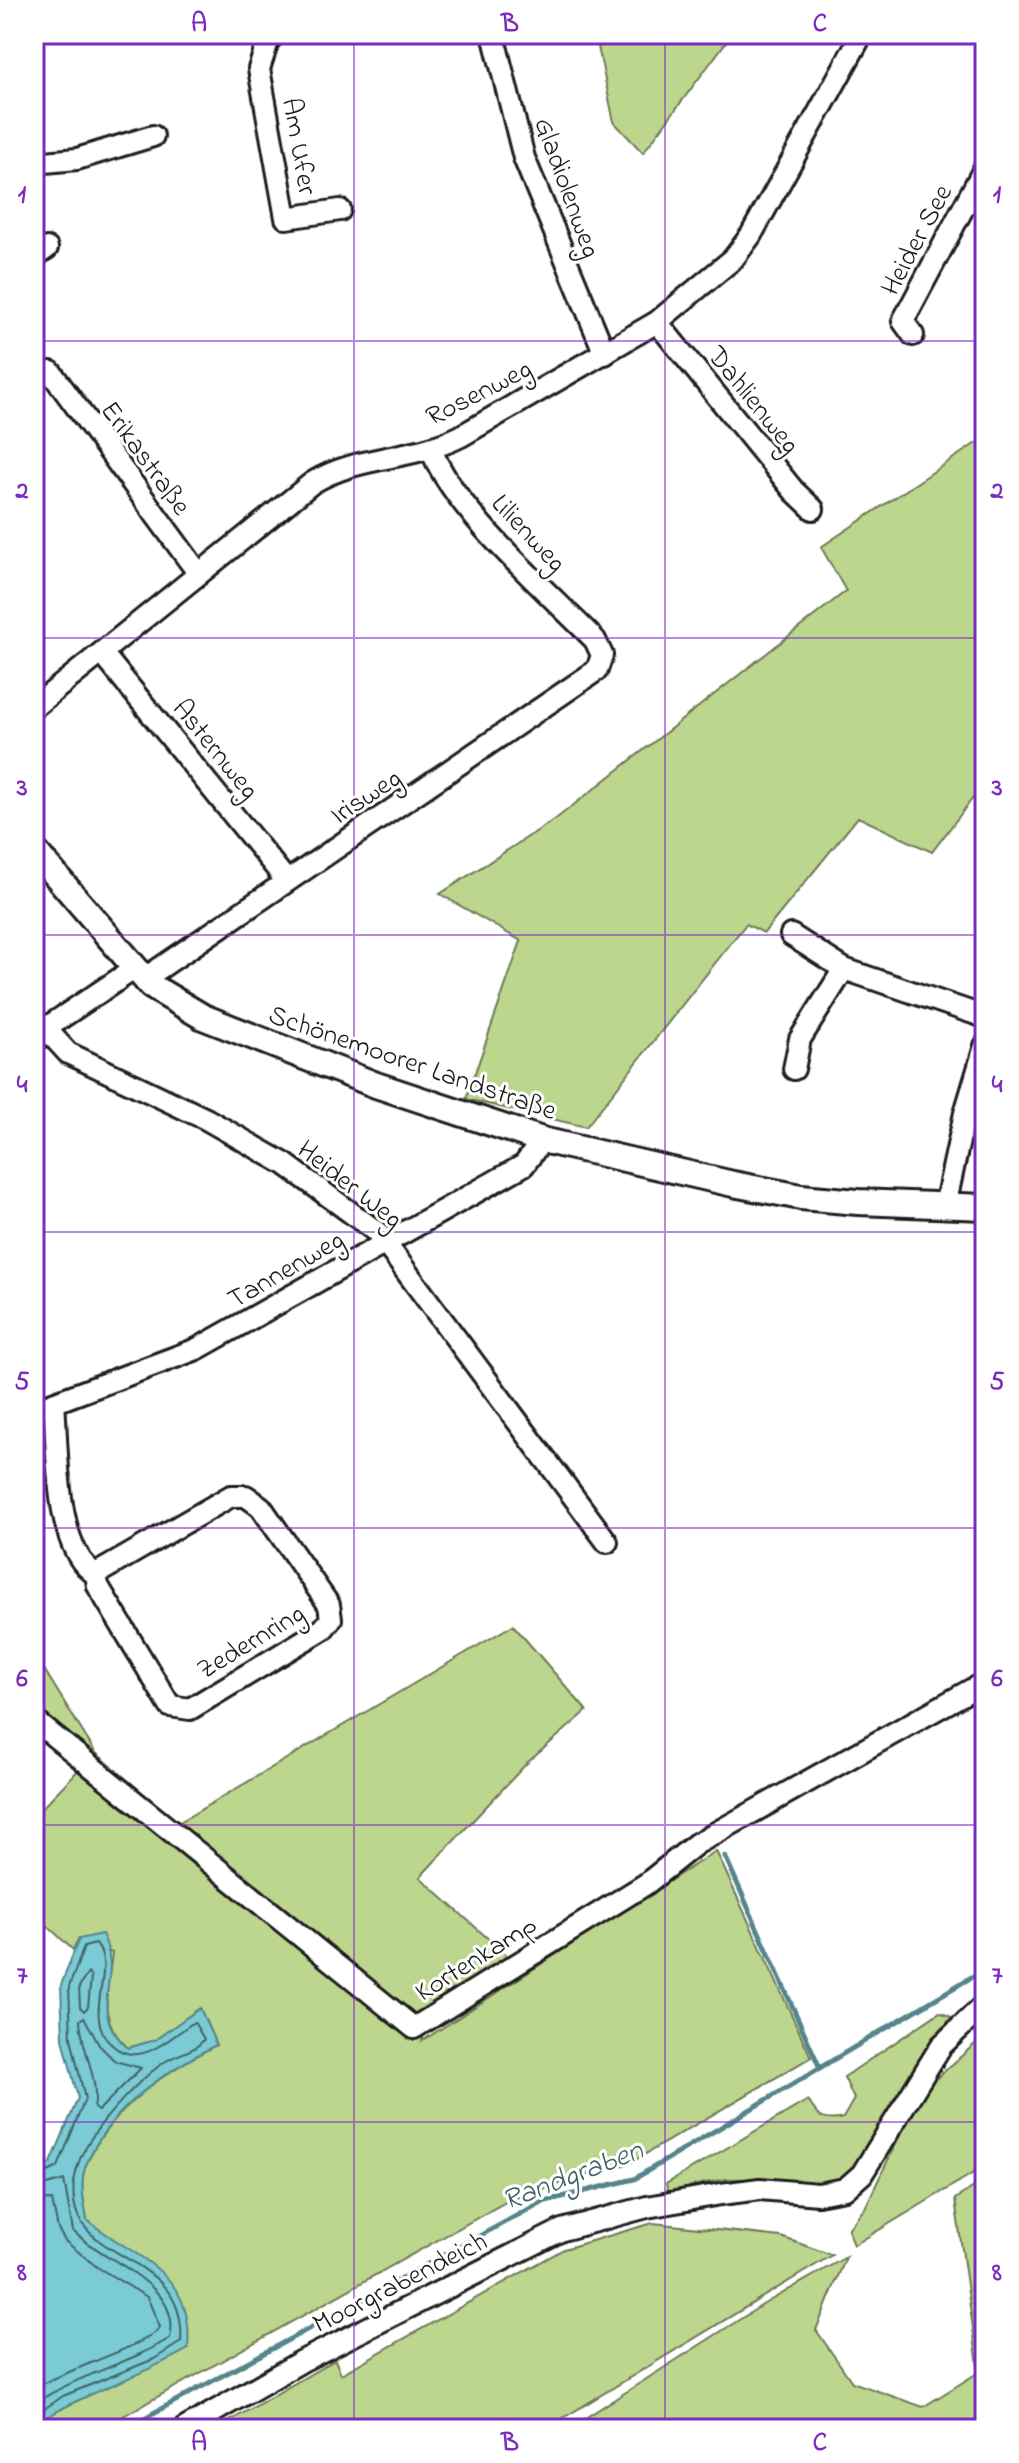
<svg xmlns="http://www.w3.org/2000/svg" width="1019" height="2463" font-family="'Indie Flower',sans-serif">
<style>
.green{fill:#bdd68e;stroke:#6c7955;stroke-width:2}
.water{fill:#7acbd5;stroke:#54858b;stroke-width:2}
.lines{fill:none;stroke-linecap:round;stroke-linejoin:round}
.shore{stroke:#426266;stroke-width:2}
.stream{stroke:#54858b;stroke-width:5}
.minor-casing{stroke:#1c1c1c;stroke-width:26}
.tertiary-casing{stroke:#1c1c1c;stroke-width:30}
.minor{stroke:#fff;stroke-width:20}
.tertiary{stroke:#fff;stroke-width:24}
.grid{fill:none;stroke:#7b2cbf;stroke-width:2;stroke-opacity:0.55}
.labels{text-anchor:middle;stroke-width:6;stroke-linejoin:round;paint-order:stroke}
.street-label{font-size:28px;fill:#1c1c1c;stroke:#fff}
.water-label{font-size:30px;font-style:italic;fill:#426266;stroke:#fff}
.neatline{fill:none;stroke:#7b2cbf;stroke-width:3}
.grid-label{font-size:26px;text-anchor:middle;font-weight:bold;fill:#7b2cbf}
</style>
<rect width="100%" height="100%" fill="#fff"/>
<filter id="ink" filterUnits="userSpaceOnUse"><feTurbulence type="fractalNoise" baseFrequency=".0125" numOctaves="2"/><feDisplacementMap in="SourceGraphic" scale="16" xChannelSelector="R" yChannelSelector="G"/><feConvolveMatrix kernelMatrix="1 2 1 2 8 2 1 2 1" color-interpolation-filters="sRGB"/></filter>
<g filter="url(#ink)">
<g class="green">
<path d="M 632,34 L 732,34 L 643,153 L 614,122 L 598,47 Z"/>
<path d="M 985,437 L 985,782 L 932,852 L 858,817 L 764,933 L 746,924 L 586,1127 L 466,1099 L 521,941 L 440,894 L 557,818 L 846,591 L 821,547 Z"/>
<path d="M 513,1625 L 587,1711 L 527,1763 L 420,1877 L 515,1963 L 434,2002 L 422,2041 L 716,1851 L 811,2057 L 630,2163 L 513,2198 L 100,2429 L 34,2429 L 34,2425 C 82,2393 138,2378 188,2349 L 114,2242 L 87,2220 C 84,2202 79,2183 86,2165 C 109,2110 165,2071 216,2045 L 200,2008 L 155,2040 L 128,2048 C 96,2019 108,1992 112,1953 L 79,1939 L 73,1950 L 34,1913 L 34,1816 L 88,1760 L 34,1715 L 34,1653 L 95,1752 L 178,1823 Z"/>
<path d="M 940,2012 L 951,2017 L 853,2170 C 822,2201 767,2175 728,2179 C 708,2181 687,2188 668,2193 L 666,2184 L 808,2100 C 818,2117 822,2123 843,2118 L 854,2099 L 844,2077 Z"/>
<path d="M 985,2035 L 985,2166 L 854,2245 L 848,2229 L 865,2208 L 920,2093 Z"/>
<path d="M 985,2180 L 985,2429 L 568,2429 L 764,2304 L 846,2257 L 816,2330 L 852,2382 L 923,2407 L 979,2372 L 955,2199 Z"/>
<path d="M 653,2223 L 781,2237 L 832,2255 L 545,2429 L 216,2429 L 335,2360 L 341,2374 L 564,2249 Z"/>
</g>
<path class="water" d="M 102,1934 C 126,1980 83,2008 128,2048 L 155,2040 L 200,2008 L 216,2045 C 165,2071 108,2110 86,2165 C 79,2183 84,2203 87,2220 C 138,2261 195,2271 188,2349 C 138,2378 82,2393 34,2425 L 34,2173 L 51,2163 L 78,2098 L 63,2039 L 61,1985 L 79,1939 Z"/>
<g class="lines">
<g class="shore">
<path d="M 88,1973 L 91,1977 L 88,2007 L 84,2011 L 80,2007 L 79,1987 Z"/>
<path d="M 84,2017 L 99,2045 L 115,2061 L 141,2068 L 98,2111 L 94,2108 C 100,2080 81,2049 80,2020 Z"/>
<path d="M 34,2179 L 58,2167 L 85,2099 L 71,2038 L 69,1987 L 84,1947 L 96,1944 C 118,1970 80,2015 112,2045 C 140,2070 169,2038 194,2022 L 204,2039 C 197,2051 175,2054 163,2063 C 136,2082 87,2133 78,2165 C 46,2270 189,2240 181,2342 L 154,2359 L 63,2396 L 34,2416"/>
<path d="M 34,2189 L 64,2180 L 73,2231 C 104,2262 183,2284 170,2338 C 127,2365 76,2375 34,2404"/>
<path d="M 34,2201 L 52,2200 L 58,2229 L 65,2241 L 97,2267 L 147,2297 L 160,2327 C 148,2346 60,2371 34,2389"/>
</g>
<g class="stream">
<path d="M 725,1856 L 820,2068"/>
<path d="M 124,2429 L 542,2202 L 634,2179 L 985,1969"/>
</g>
<defs>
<g id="minor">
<path d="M 275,34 L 268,41 L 259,69 L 286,218 L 340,210"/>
<path d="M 493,34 L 524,158 L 605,354"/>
<path d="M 34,163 L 77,159 L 153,136"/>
<path d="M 34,257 L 47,248"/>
<path d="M 657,322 L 794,491 L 813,509"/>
<path d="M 913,335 L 903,321 L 985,167"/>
<path d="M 51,372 L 199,574"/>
<path d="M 102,653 L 286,880"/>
<path d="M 34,707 L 312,483 C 357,455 414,460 461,436 L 657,322 L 733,259 L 751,235 L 862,34"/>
<path d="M 791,935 L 844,969 L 985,1017"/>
<path d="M 144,979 L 597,670 L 602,655 L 595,640 C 550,594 450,507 431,448"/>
<path d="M 46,1029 L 68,1053 L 206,1119 L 285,1164 L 377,1232 L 607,1542"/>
<path d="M 34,1036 L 134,969"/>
<path d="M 794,1069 L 800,1039 L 844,969"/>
<path d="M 945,1206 L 965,1113 L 985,1046"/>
<path d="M 54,1403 C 58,1447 54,1551 96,1574 L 98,1586 L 170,1706 L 190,1709 L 323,1629 L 331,1619 L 329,1605 L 261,1507 L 246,1496 L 231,1496 L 96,1574"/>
<path d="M 34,1410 L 197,1349 L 524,1165 L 542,1140"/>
<path d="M 34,1720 L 414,2028 L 646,1884 L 696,1844 L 985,1682"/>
<path d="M 184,2429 L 302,2361 L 562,2230 L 647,2207 L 721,2194 L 760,2189 L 818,2194 L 845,2189 L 862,2174 L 941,2046 L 985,2004"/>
</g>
<path id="tertiary" d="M 34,850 L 151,986 L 203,1017 L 376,1085 L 542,1140 L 733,1184 L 801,1197 L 858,1202 L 985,1207"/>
</defs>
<use href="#minor" class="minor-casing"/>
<use href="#tertiary" class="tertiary-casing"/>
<use href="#minor" class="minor"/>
<use href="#tertiary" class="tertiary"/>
</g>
</g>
<path class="grid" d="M 354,34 L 354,2429M 665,34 L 665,2429M 34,341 L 985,341M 34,638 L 985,638M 34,935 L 985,935M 34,1232 L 985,1232M 34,1528 L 985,1528M 34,1825 L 985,1825M 34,2122 L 985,2122"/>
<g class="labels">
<g class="street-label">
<text transform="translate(301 146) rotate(80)" y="10">Am Ufer</text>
<text transform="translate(569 187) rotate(70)" y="10">Gladiolenweg</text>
<text transform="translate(915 239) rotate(-62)" y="10">Heider See</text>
<text transform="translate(478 391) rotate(-27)" y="10">Rosenweg</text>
<text transform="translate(755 399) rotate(51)" y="10">Dahlienweg</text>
<text transform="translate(147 457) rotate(54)" y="10">Erikastraße</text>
<text transform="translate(530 532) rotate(47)" y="10">Lilienweg</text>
<text transform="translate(217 748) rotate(51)" y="10">Asternweg</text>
<text transform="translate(365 795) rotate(-33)" y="10">Irisweg</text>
<text transform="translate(413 1061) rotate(19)" y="10">Schönemoorer Landstraße</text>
<text transform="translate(351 1183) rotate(38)" y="10">Heider Weg</text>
<text transform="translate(285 1268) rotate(-30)" y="10">Tannenweg</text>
<text transform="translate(250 1640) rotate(-31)" y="10">Zedernring</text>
<text transform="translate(475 1957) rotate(-32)" y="10">Kortenkamp</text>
<text transform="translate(399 2281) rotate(-27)" y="10">Moorgrabendeich</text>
</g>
<g class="water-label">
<text transform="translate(572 2174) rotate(-21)" y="10">Randgraben</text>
</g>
</g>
<rect width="1019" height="2463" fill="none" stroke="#fff" stroke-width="88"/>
<rect x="44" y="44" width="931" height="2375" class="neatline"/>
<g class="grid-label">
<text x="199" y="31">A</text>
<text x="510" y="31">B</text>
<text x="820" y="31">C</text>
<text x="22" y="202">1</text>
<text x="997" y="202">1</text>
<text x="22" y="498">2</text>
<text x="997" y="498">2</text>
<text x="22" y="795">3</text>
<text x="997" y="795">3</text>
<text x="22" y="1092">4</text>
<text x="997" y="1092">4</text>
<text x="22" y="1389">5</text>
<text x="997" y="1389">5</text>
<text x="22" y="1686">6</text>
<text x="997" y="1686">6</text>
<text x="22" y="1983">7</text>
<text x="997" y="1983">7</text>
<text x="22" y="2280">8</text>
<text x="997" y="2280">8</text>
<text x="199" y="2450">A</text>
<text x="510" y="2450">B</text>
<text x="820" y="2450">C</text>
</g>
</svg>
